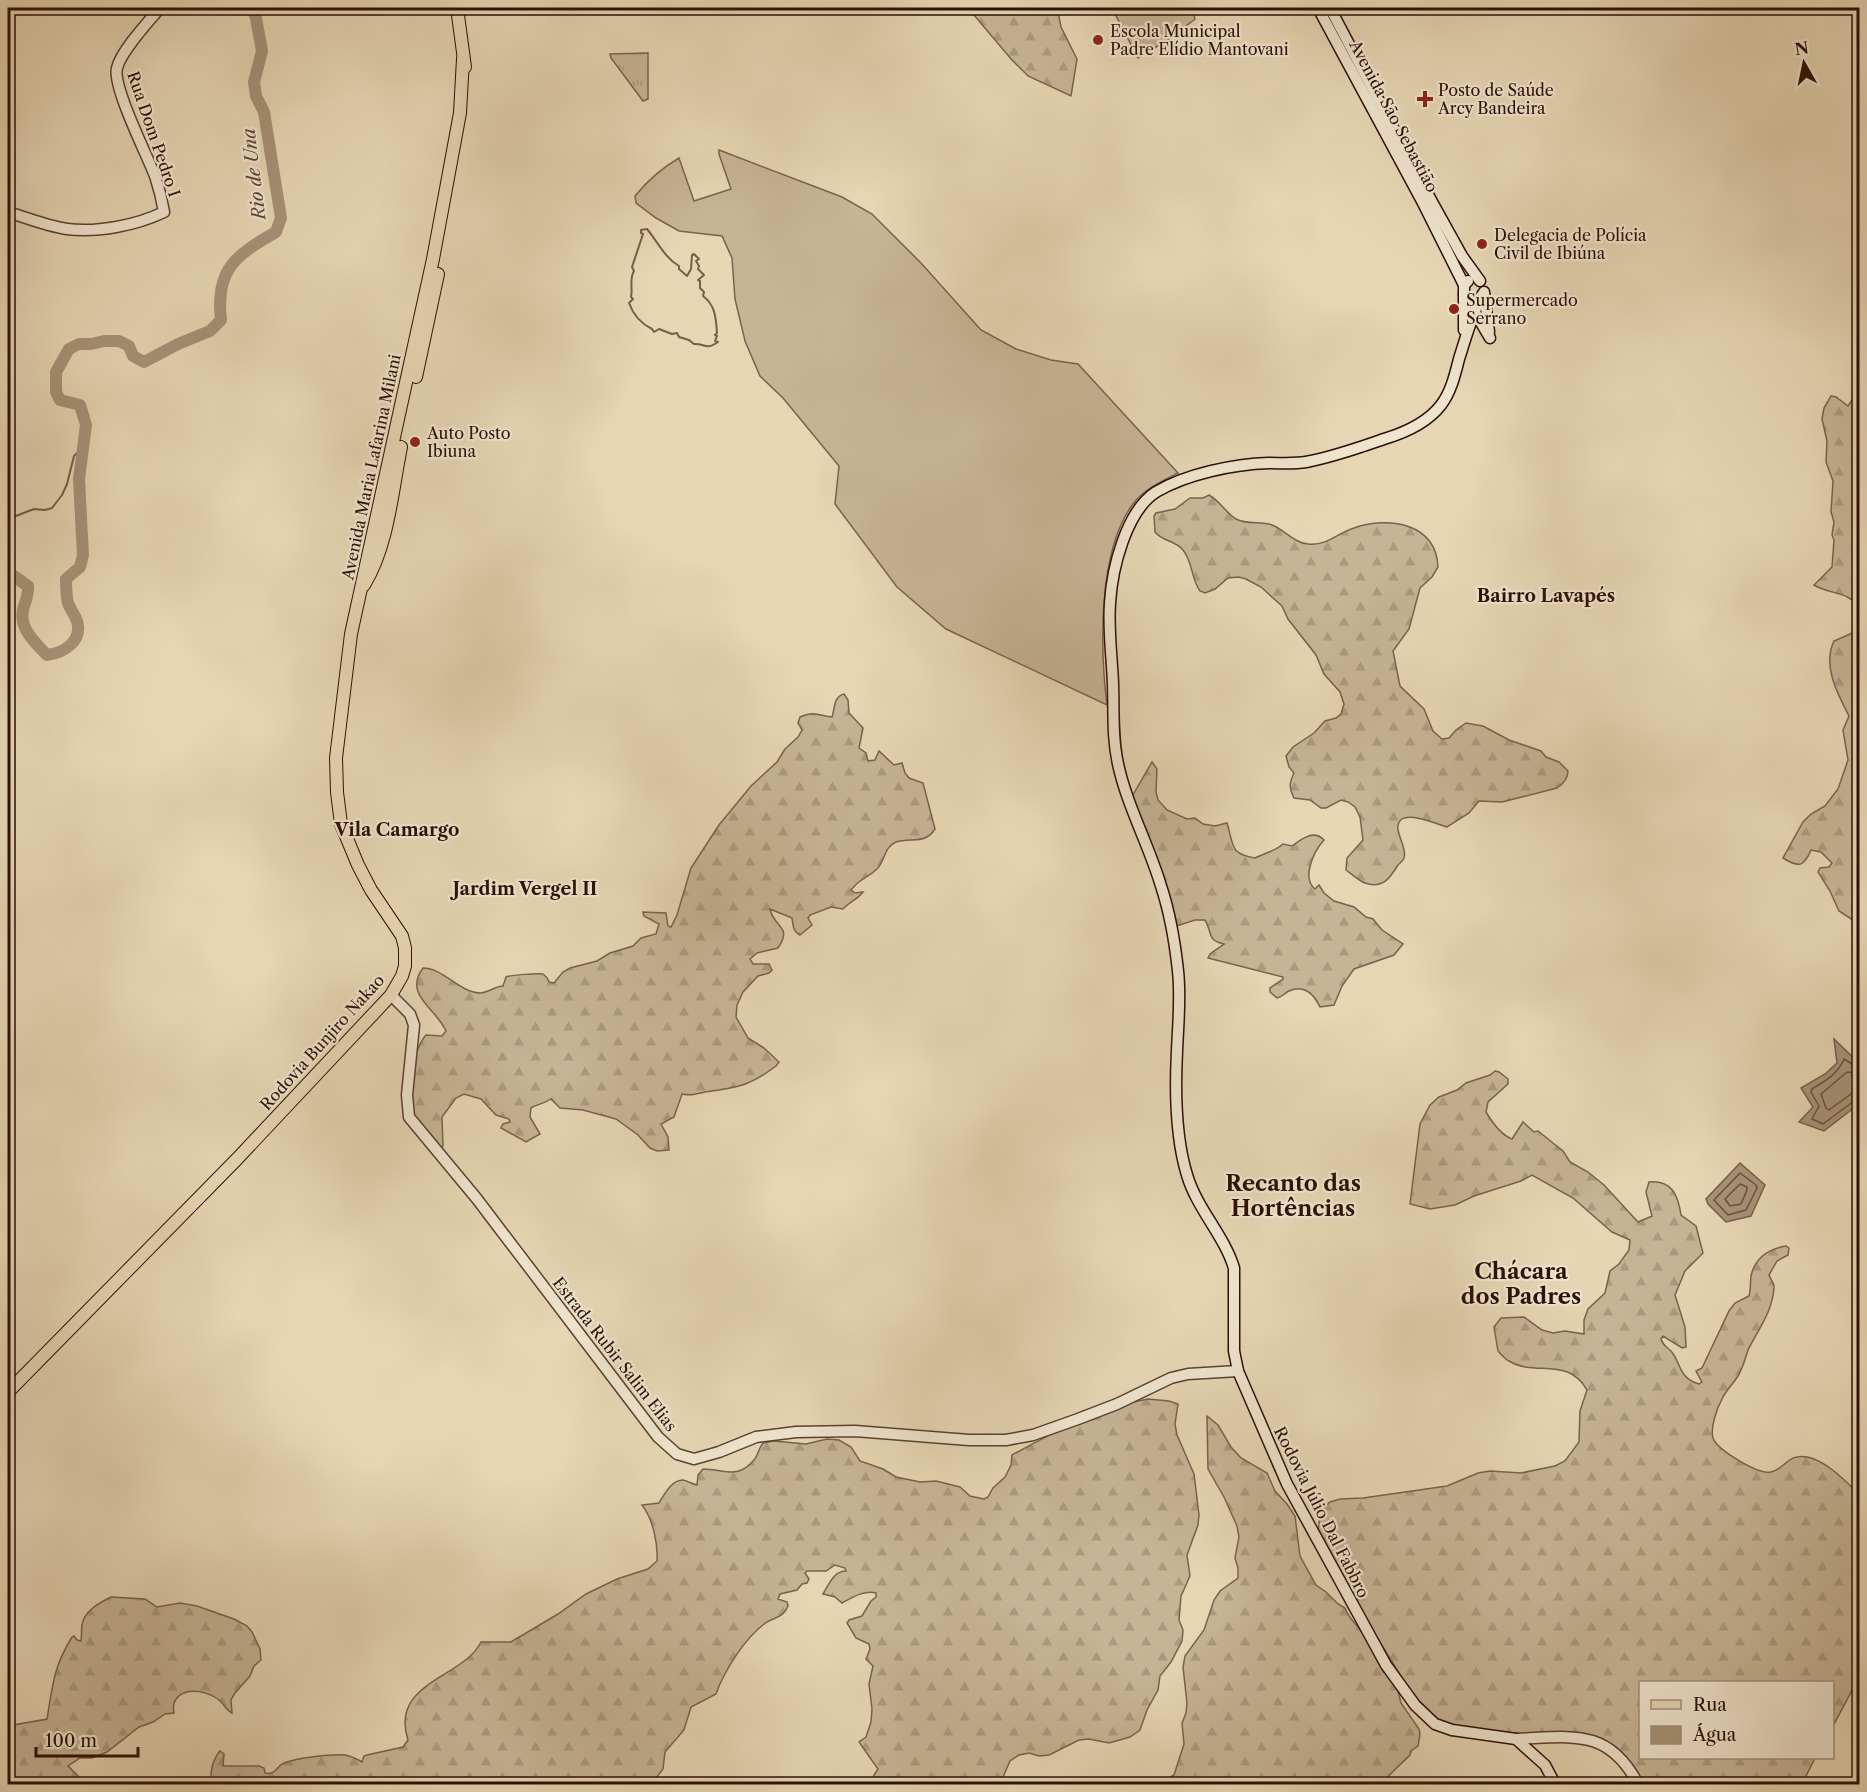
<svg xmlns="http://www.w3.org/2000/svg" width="1867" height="1792" font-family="'Libre Caslon Text',serif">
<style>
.forest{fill:url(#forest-firs);stroke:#79624c;stroke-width:1.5}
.park{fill:url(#park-tufts);stroke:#79624c;stroke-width:1.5}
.pitch{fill:#c6b496;stroke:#79624c;stroke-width:1.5}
.water{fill:#a79278;stroke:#765e49;stroke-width:1.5}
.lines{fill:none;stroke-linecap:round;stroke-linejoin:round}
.shore{stroke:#6a503e;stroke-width:1.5}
.stream{stroke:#765e49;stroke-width:2}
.river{stroke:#a79278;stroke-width:12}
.tertiary-casing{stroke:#5a412f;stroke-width:13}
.secondary-casing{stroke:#2c0f03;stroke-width:13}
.primary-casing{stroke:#2c0f03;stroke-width:14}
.tertiary{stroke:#efe4ce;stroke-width:10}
.secondary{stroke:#efe4ce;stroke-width:10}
.primary{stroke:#e6d6b4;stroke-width:12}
.poi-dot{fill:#8f2418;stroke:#efe4ce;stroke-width:2}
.labels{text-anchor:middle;stroke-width:4.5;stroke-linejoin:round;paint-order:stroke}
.poi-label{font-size:16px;fill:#2c0f03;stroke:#efe4ce;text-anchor:start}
.street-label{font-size:16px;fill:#2c0f03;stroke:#efe4ce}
.water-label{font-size:18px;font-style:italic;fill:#5d4332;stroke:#efe4ce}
.neighbourhood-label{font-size:18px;font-weight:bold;fill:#2c0f03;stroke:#efe4ce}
.district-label{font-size:22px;font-weight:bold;fill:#2c0f03;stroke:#efe4ce}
</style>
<defs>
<pattern id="forest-firs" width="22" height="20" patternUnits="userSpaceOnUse" patternTransform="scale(1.5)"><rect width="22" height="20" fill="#c6b496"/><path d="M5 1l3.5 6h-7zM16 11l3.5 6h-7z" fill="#aa9a80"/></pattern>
<pattern id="park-tufts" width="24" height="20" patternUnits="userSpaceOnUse" patternTransform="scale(1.5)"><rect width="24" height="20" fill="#c6b496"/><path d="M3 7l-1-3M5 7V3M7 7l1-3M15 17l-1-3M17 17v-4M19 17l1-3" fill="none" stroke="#aa9a80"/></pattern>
</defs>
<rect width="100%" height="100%" fill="#e6d6b4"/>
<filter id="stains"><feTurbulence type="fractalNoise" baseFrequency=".00333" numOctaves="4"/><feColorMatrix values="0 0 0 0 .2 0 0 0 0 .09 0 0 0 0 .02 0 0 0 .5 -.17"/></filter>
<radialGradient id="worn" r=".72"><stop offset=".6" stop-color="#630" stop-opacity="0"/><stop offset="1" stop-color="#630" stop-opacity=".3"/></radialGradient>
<g class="forest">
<path d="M 968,8 L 1068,8 L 1058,12 L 1061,27 L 1077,59 L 1071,96 L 1028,76 L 1012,60 Z"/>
<path d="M 1831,396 L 1836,397 L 1848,406 L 1852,400 L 1855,399 L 1859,405 L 1859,607 C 1846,590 1830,595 1814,585 L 1832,567 L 1834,540 L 1832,535 L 1834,522 L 1831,512 L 1833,481 L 1826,462 L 1827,441 L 1822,419 L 1824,408 Z"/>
<path d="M 1209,495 C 1220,501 1225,512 1236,519 C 1247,525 1261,521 1272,525 C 1285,530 1294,543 1308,544 C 1328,546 1337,533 1354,528 C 1389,516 1436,523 1438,567 L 1432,577 L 1420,588 L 1409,629 L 1393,651 L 1400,686 L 1424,709 L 1433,731 L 1442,739 L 1449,738 L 1456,730 L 1466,723 L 1483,726 L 1509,740 L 1541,751 L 1546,757 L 1559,762 L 1568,771 C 1568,779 1563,784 1557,788 L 1502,802 L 1479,801 L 1469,813 L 1447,827 C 1437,824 1411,813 1402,819 C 1390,828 1408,845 1404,858 C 1403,861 1400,863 1398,865 C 1390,878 1383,889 1365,883 C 1359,881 1352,874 1346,870 L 1347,858 L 1363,840 L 1360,817 L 1355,807 L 1348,802 L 1341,800 L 1326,808 L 1321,808 L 1310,800 L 1294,798 C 1289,788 1289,783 1294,773 L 1289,767 L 1286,756 L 1293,747 L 1314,733 L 1325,721 L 1336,718 L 1341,714 L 1344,704 L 1340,692 L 1324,674 L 1316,655 L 1288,619 L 1282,606 L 1261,587 L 1246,579 L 1239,577 L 1228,578 L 1215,589 L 1205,593 L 1200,591 C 1191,579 1193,562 1183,550 C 1175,540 1163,542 1155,532 L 1154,516 L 1156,513 L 1175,509 L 1190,498 L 1203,498 Z"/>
<path d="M 1859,630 L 1860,630 L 1859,924 L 1839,911 L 1830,891 L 1818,872 L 1820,868 L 1829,867 L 1832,863 L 1821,852 L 1811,850 C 1804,867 1799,868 1783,858 L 1803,822 L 1811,814 L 1825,806 L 1838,789 L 1848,760 L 1843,730 L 1849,716 C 1838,695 1822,666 1834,641 Z"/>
<path d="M 844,694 L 848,700 L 849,713 L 863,728 L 859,748 L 866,753 L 868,761 L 875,760 L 879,751 L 894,765 L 902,763 L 905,773 L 909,778 L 923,783 L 935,829 C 925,845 911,837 896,842 C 884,847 885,861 877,869 C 868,878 861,877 851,890 L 855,893 L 863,892 C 857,900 849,902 843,909 L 831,907 L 810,915 L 808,918 L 812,925 L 800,935 C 793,932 793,925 792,918 L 770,909 C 774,928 793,926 778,948 L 757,953 L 750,959 L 753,964 L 769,964 L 772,970 L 769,973 L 758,976 L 743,992 L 737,1005 L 736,1017 L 748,1038 L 764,1048 L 779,1062 L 776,1066 C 750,1086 736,1088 705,1092 C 696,1094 692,1096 682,1094 L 674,1117 L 661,1124 L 668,1137 L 669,1150 L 657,1151 L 650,1148 L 638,1135 L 616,1119 L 583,1110 L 560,1108 L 551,1099 C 544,1104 537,1104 531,1108 L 530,1117 L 540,1134 L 526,1142 L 501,1128 L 503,1124 L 510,1122 L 509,1119 L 496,1115 L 481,1099 L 464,1094 L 456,1098 L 442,1117 L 443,1146 L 441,1148 C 433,1139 422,1130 416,1120 C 405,1101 412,1051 426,1035 L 442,1036 L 446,1031 C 436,1008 403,995 423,968 C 444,968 458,992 480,993 C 488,993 495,986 503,986 L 506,977 C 510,975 539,973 543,974 C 546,976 548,979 549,982 L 554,983 L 563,972 L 570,968 L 597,961 L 610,953 L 633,946 L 641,938 L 656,934 L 659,924 L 644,916 L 643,912 L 666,913 L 668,926 L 671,927 L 677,915 L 691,868 L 719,825 L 751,786 L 777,762 L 785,749 L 798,737 L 802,730 L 798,723 L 800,717 C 814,710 818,716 832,717 C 835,709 833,697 844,694 Z"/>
<path d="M 1152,762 L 1157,769 L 1156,792 L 1158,800 L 1167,810 L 1187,819 L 1195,818 L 1203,824 L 1215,826 L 1227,823 C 1234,845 1229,854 1255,858 C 1264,853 1276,851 1283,844 L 1292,846 C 1302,839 1314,829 1324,840 C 1314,851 1301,878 1315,889 L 1319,885 L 1324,893 L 1334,901 L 1354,907 L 1366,917 L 1373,919 L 1382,930 L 1403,944 L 1394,955 L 1354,969 L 1342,986 L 1334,1005 L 1320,1007 C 1314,994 1304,984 1289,991 C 1284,993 1283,997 1277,998 L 1270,992 L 1270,988 L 1283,979 L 1283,977 L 1208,958 L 1210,954 L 1224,944 C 1206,940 1213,933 1205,920 L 1195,920 L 1177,926 L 1175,924 L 1131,807 L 1133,795 Z"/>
<path d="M 1495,1071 L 1499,1072 L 1508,1079 L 1508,1084 L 1488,1102 L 1486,1112 C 1492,1122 1501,1135 1512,1139 L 1523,1122 L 1534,1132 L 1538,1131 L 1563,1151 L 1570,1162 L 1588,1172 L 1604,1185 L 1638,1222 L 1652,1216 L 1646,1192 L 1649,1182 C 1672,1180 1678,1195 1681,1215 L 1696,1226 L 1703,1253 L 1685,1271 L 1675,1295 L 1685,1327 L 1686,1347 L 1682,1348 L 1663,1336 L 1661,1339 C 1663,1346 1666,1346 1671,1351 C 1681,1362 1678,1378 1699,1384 L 1702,1382 L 1696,1371 L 1702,1368 L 1729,1311 L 1735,1303 L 1749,1296 C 1751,1289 1750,1283 1751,1276 C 1755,1258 1769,1249 1786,1246 L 1789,1248 L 1788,1255 L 1777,1261 L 1769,1275 C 1770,1279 1774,1282 1774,1287 C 1773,1311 1758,1330 1748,1350 C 1745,1359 1743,1368 1738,1376 C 1733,1384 1726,1390 1722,1399 C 1717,1408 1710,1428 1713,1438 C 1717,1450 1759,1475 1771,1472 C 1785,1469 1788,1453 1807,1457 C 1827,1461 1845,1481 1859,1494 L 1859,1677 L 1833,1726 L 1832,1682 L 1640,1682 L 1640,1758 L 1815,1758 L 1802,1784 L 1637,1784 C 1624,1767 1610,1751 1590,1741 L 1473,1734 L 1425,1715 L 1373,1631 L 1318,1531 L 1321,1510 L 1330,1502 L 1340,1499 L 1363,1498 L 1447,1486 L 1478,1473 L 1490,1471 L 1521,1473 L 1555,1466 L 1565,1461 L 1579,1442 L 1580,1411 L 1587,1390 C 1568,1356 1535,1377 1509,1361 C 1505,1359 1501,1354 1498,1351 L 1494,1327 L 1501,1318 L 1524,1317 L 1542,1330 L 1553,1333 L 1565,1331 L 1584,1334 L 1584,1320 L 1588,1309 L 1605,1293 L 1610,1271 L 1619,1264 L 1629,1250 L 1630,1240 L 1612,1232 L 1573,1198 L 1532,1175 L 1521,1181 L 1474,1196 L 1455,1205 L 1430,1209 L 1410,1204 L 1420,1124 L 1430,1105 L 1439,1097 L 1457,1090 L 1466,1083 L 1490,1075 Z"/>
<path d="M 1148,1399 L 1169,1401 L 1178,1404 L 1175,1424 L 1177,1435 L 1194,1474 L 1199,1515 L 1198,1525 L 1187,1555 L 1190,1576 L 1181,1596 L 1179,1620 L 1183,1630 L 1182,1641 L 1171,1662 L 1160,1676 L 1158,1690 L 1147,1710 L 1140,1730 L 1130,1737 L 1109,1743 L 1089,1739 L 1079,1740 L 1049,1755 L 1039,1756 L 1029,1753 L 1019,1755 L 1010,1761 L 1000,1784 L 872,1784 L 874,1775 L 878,1769 L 859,1742 L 866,1737 L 871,1722 L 872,1709 L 869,1684 L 873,1666 L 866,1659 L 870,1649 L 869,1644 L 856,1638 L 847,1623 L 849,1620 L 862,1616 L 871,1601 L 876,1597 L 876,1593 C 864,1590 853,1597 842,1603 L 835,1597 L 823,1594 C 829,1584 834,1571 846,1571 L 845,1568 L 835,1565 L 826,1571 L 807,1571 L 805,1573 L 809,1579 L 807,1583 L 802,1584 L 797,1590 L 780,1594 L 778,1599 L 787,1602 L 788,1606 C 784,1617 776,1617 767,1622 C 746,1636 724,1671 716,1694 L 691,1707 L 684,1730 L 665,1752 L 663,1769 L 656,1778 L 648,1783 L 649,1784 L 212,1784 C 209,1774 213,1759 220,1751 L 224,1754 L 223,1766 L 259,1766 L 264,1768 L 265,1773 C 276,1776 276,1766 284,1763 C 297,1758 330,1754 345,1755 C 351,1756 357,1759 362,1762 L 364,1756 L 367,1755 L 403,1747 L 408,1740 C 389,1682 464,1678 481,1642 L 511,1642 L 558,1614 L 586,1594 L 617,1579 L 648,1569 L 657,1561 C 658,1543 653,1519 642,1505 L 659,1503 C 664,1495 671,1480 683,1480 C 688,1481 692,1484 697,1485 L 698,1475 L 703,1469 C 725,1469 737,1480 754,1460 C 758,1455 759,1448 763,1443 L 774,1441 L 806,1444 L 827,1439 L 839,1440 L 851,1447 L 860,1461 L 883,1469 L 896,1477 L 920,1482 L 936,1481 L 960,1487 L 970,1496 L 984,1499 L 988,1497 L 993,1488 L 1005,1477 L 1011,1465 L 1012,1455 C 1054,1432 1100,1407 1148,1399 Z"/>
<path d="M 1207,1416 L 1218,1425 L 1231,1447 L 1241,1458 L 1267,1473 L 1275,1491 L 1287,1504 L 1295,1516 L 1300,1556 L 1316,1585 L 1326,1592 L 1338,1604 L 1345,1608 C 1348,1617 1353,1621 1359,1628 C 1369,1642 1376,1657 1383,1672 L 1390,1675 L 1398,1691 L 1401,1703 L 1419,1729 L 1420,1734 L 1418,1746 L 1411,1751 L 1410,1755 L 1380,1784 L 1170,1784 L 1167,1779 L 1174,1775 L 1184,1744 L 1182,1723 L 1186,1713 L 1187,1703 L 1183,1667 L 1185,1656 L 1204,1630 L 1214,1600 L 1220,1591 L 1238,1578 L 1238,1568 L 1235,1558 L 1239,1537 L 1237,1526 L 1224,1497 L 1208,1469 Z"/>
<path d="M 111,1597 L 145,1599 L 157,1607 L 180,1603 L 197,1606 L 234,1619 L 247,1626 L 252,1632 L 260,1649 L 261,1660 L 254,1666 L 250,1676 L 235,1693 L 231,1700 L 232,1713 C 226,1710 224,1704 219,1700 C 209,1692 189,1687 179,1696 C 173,1701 173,1706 174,1713 L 165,1714 L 153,1722 L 139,1727 L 107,1752 L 92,1758 L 80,1758 L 68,1766 L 86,1784 L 8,1784 L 8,1726 L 47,1719 C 53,1684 53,1668 72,1637 L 74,1636 L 77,1640 L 81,1641 C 82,1635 81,1630 82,1625 C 84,1611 99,1603 111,1597 Z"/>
</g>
<path class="park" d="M 648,53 L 648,99 L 643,101 L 611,58 L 610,54 Z"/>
<g class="pitch">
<path d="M 1112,8 L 1192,8 L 1195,19 L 1168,40 L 1138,58 Z"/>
<path d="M 719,150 L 842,197 L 872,214 L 921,263 L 981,330 L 1016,349 L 1051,360 L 1078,364 L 1178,473 C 1162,481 1144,489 1133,504 C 1098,550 1100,649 1107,705 L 946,629 L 897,587 L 835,504 L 839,466 L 783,398 L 760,376 L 745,341 L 735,299 L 732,258 L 722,236 L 679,231 L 656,218 L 636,203 L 635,196 C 648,180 662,168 679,158 L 694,201 L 731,189 L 719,154 Z"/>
</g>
<g class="water">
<path d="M 1834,1039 L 1859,1063 L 1859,1104 L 1824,1131 L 1799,1122 L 1813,1107 L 1801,1088 L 1825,1074 L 1837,1063 Z"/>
<path d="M 1740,1163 L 1765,1185 L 1751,1216 L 1726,1222 L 1708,1204 L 1706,1199 Z"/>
</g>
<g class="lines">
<g class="shore">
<path d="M 1860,1067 L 1855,1066 L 1844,1059 C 1838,1074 1825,1081 1812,1089 L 1811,1092 L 1819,1106 L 1812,1119 L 1823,1124 L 1854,1101 L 1860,1100"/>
<path d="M 1860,1074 L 1847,1072 L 1821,1094 L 1826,1108 L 1829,1110 L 1851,1094 L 1860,1092"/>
<path d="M 1740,1173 L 1756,1185 L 1757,1188 L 1746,1210 L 1728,1215 L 1714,1200 Z"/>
<path d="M 1740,1184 L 1747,1187 L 1747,1190 L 1741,1204 L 1730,1206 L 1725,1199 Z"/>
</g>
<g class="stream">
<path d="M 647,229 C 657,241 665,258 679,266 L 679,269 L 687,276 L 691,269 L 692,255 L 694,254 L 699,259 L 696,261 L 699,266 L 698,269 L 704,275 L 698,280 L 700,281 L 700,288 L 704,292 L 703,296 C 715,305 716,317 717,333 L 715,335 L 717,336 L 715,341 L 718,342 C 705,351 705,343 694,344 L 689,340 L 679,337 L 677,333 L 672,334 L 659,329 L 654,332 L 652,329 C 642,324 634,317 629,303 L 633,299 L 631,297 C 633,289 629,279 634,271 L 632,267 L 643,234 L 641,233 L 641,230 Z"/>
<path d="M 1860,439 L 1855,440 L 1853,459 L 1860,474"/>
<path d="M 8,519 L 34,509 L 45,510 L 52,508 L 62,495 L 67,484 L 74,456 L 83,447"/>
</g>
<path class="river" d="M 8,574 L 11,574 L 28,586 C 29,595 25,601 23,610 C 19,628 35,643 47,655 C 64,653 83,641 77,621 C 75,615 70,609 68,603 C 66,595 66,587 66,579 L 80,567 L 83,555 L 79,479 L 86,425 L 80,405 L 60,400 L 56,392 L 56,372 L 69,349 L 79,344 L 91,344 L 104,341 L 119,341 L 129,346 L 133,356 L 144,362 L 178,344 L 210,331 L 221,320 C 215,269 236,255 276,232 L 281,218 L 264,112 L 256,96 L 254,82 L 262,51 L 256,18 L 252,8"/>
<defs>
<g id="tertiary">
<path d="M 8,212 C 27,218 47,226 67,229 C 98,233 137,225 164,212 C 162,200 159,188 155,176 C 147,155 112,86 117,68 C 121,51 148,22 160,8"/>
<path d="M 391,995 L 410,1014 L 414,1025 L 407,1095 L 409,1117 L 477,1199 L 658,1437 L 677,1454 L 694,1459 L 719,1452 L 756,1437 L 796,1432 L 855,1431 L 969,1440 L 1006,1440 L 1033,1435 L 1078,1419 L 1117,1404 L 1171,1378 L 1188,1374 L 1238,1371"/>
<path d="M 1516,1739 C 1571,1737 1608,1727 1638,1784"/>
</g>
<g id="secondary">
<path d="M 1318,8 L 1424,205 L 1464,285"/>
<path d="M 1330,8 L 1431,200 L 1462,256 L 1480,281"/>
<path d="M 1468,281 L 1464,285 L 1464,294 L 1490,338"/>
<path d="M 1484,292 L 1489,332"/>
<path d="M 1482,295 C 1472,315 1466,337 1459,359 C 1455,375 1451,392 1441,405 C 1428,422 1404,433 1384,439 C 1358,448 1333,457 1306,462 C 1294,464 1282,463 1269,463 C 1234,464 1186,474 1156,492 C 1126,511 1112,569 1110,603 C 1108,630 1112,657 1113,684 C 1114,711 1112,737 1118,764 C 1127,806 1149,845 1161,886 C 1170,913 1175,943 1178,971 C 1181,998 1178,1025 1177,1051 C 1175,1089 1176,1139 1187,1175 C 1197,1209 1224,1235 1234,1268 L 1234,1351 L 1238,1371 L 1287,1484 L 1386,1665 L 1415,1705 L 1435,1724 L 1452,1730 L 1516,1739 L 1545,1765 L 1555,1784"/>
<path d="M 1464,330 L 1464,295"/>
</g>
<g id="primary">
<path d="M 457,8 L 465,67"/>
<path d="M 416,377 L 438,274"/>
<path d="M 364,585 C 388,546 392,492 401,447"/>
<path d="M 8,1392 L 237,1159 L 391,995 L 402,976 L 405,966 L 405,948 L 402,936 L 371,890 L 358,865 L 341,824 L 337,792 L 336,758 L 351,634 L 433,259 L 460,113 L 463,59"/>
</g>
</defs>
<use href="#tertiary" class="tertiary-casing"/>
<use href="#secondary" class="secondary-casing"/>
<use href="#primary" class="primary-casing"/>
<use href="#tertiary" class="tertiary"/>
<use href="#secondary" class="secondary"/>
<use href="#primary" class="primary"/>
</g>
<g class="poi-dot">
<circle cx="1098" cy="40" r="6"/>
<path d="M1422 90h6v6h6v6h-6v6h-6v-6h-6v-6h6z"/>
<circle cx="1482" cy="244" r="6"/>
<circle cx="1454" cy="309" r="6"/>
<circle cx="415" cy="442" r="6"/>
</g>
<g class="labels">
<g class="poi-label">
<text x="1110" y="37">Escola Municipal<tspan x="1110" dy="18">Padre Elídio Mantovani</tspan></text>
<text x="1438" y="96">Posto de Saúde<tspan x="1438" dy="18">Arcy Bandeira</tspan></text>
<text x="1494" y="241">Delegacia de Polícia<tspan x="1494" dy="18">Civil de Ibiúna</tspan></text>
<text x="1466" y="306">Supermercado<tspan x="1466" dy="18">Serrano</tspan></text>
<text x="427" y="439">Auto Posto<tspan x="427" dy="18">Ibiuna</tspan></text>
</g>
<g class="street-label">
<text transform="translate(1394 116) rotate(62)" y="6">Avenida São Sebastião</text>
<text transform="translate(154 134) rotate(71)" y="6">Rua Dom Pedro I</text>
<text transform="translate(371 467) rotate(-78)" y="6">Avenida Maria Lafarina Milani</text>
<text transform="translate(322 1042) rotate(-48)" y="6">Rodovia Bunjiro Nakao</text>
<text transform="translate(615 1354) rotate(52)" y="6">Estrada Rubir Salim Elias</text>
<text transform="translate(1322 1512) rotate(63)" y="6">Rodovia Júlio Dal Fabbro</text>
</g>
<g class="water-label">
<text transform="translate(254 174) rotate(-97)" y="6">Rio de Una</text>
</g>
<g class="neighbourhood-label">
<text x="1546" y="602">Bairro Lavapés</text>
<text x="397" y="836">Vila Camargo</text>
<text x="525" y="895">Jardim Vergel II</text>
</g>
<g class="district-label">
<text x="1293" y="1191">Recanto das<tspan x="1293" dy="25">Hortências</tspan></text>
<text x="1521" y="1279">Chácara<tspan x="1521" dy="25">dos Padres</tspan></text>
</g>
</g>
<rect width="1867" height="1792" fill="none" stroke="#e6d6b4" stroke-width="30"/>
<rect x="9" y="9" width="1849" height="1774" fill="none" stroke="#2c0f03" stroke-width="3"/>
<rect x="15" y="15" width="1837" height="1762" fill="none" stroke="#2c0f03" stroke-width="1.5"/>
<rect x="1639" y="1681" width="195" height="78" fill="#efe4ce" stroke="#a18f7d" stroke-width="1.5"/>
<rect x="1651" y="1700" width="30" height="9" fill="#e6d6b4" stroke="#a18f7d" stroke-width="1.5"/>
<text x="1693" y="1711" font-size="18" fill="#2c0f03">Rua</text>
<rect x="1651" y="1726" width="30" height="18" fill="#a79278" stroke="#a18f7d" stroke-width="1.5"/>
<text x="1693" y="1741" font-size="18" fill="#2c0f03">Água</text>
<g transform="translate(1804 63) rotate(351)" stroke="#efe4ce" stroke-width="4.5" paint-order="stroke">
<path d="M0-4.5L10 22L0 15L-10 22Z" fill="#2c0f03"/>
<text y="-9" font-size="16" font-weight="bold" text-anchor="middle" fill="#2c0f03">N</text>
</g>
<path d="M36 1747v9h102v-9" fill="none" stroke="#2c0f03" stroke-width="3"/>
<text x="45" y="1747" font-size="18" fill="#2c0f03" stroke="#efe4ce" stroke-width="4.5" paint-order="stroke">100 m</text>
<rect width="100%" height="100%" filter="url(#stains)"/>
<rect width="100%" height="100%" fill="url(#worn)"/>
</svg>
